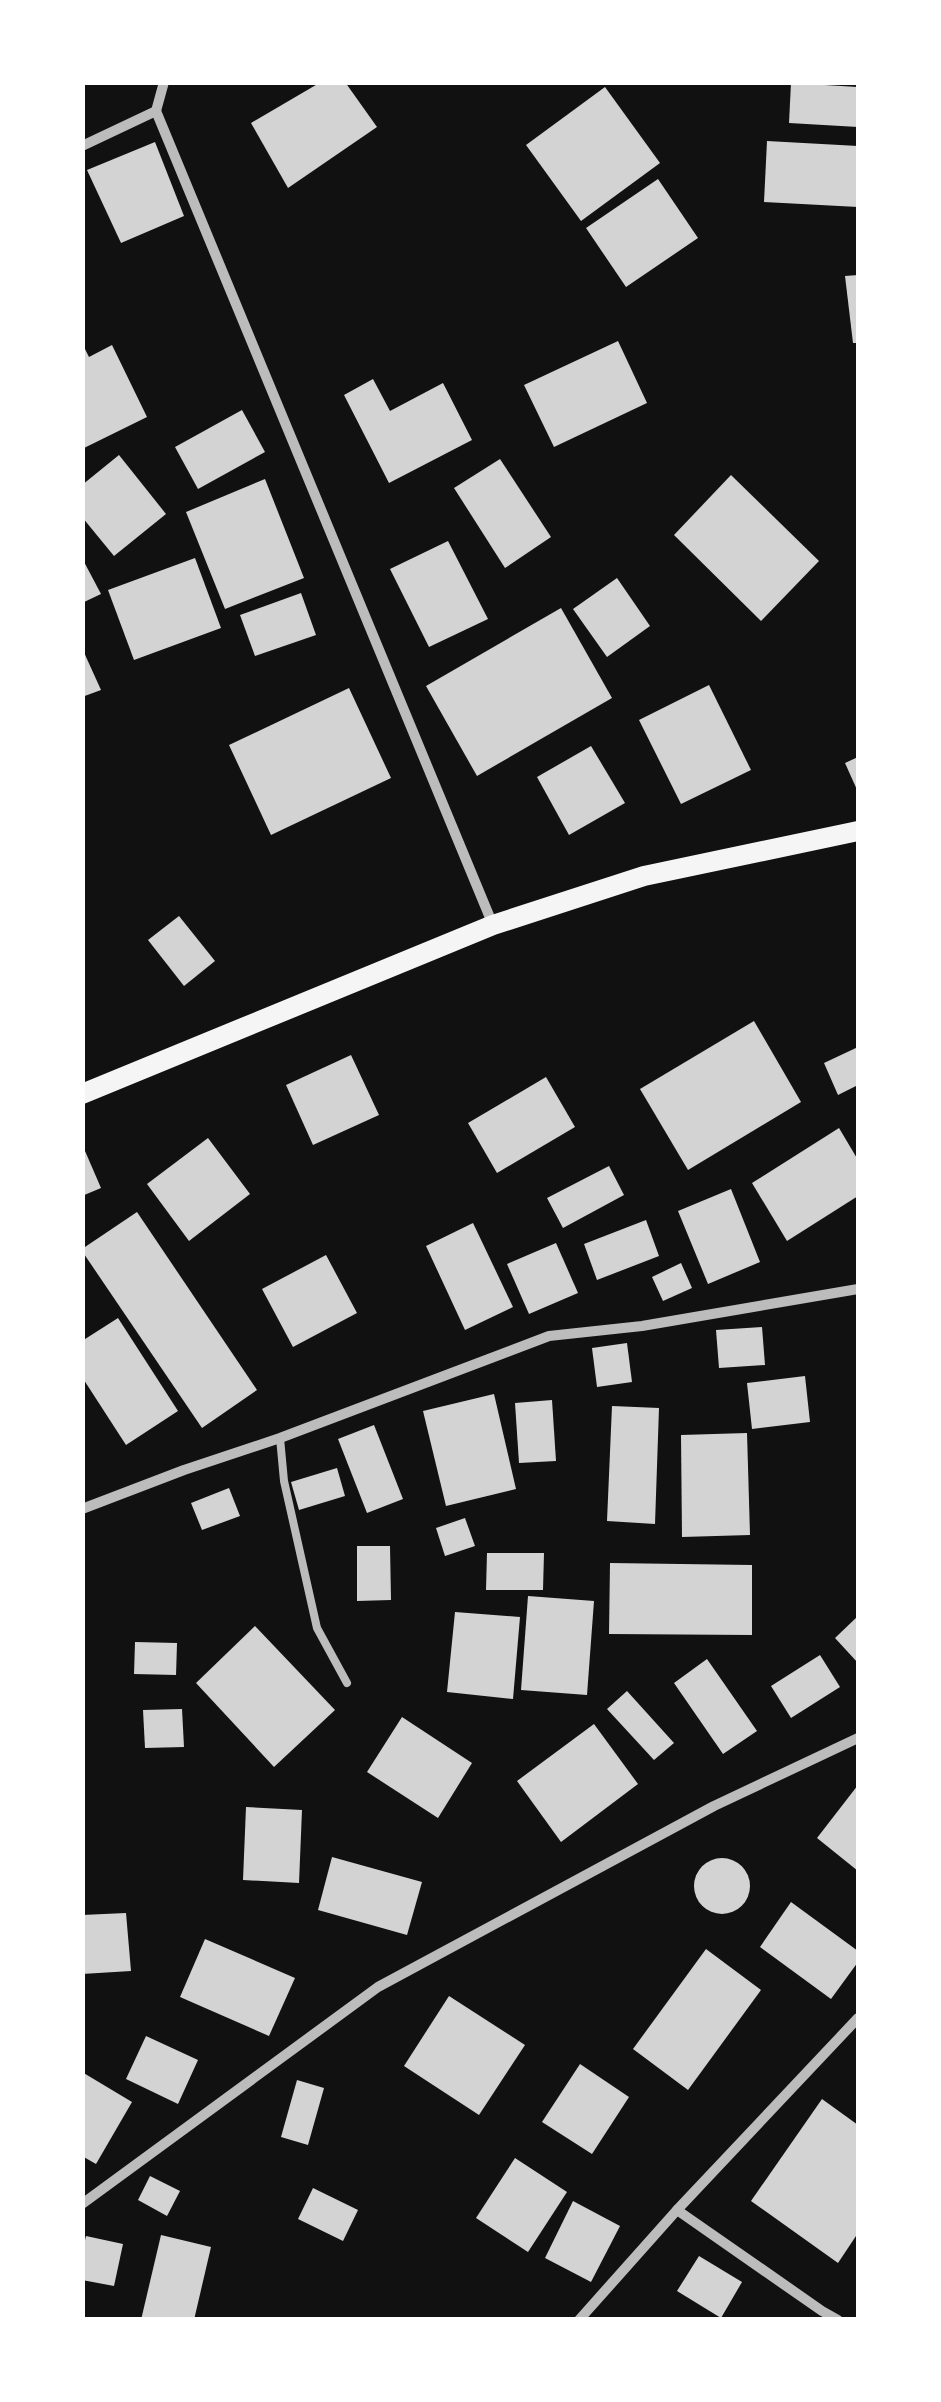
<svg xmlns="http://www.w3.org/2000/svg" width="941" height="2402" font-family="'PT Serif',serif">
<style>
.building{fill:#d3d3d3}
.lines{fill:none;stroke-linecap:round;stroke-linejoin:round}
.service{stroke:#bcbcbc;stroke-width:8}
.minor{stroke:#bcbcbc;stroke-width:10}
.secondary{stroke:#f5f5f5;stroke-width:20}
</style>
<rect width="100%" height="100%" fill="#111"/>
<g class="building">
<path d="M 321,82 L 345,82 L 377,127 L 288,188 L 251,123 Z"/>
<path d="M 791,83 L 858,87 L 858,127 L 789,123 Z"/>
<path d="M 605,87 L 660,163 L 581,221 L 526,145 Z"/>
<path d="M 767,141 L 858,146 L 858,207 L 764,202 Z"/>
<path d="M 155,142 L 184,216 L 121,243 L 87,170 Z"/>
<path d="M 658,179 L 698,238 L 626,287 L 586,228 Z"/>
<path d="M 858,275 L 858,343 L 853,343 L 845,276 Z"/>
<path d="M 618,341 L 647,403 L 554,447 L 524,385 Z"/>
<path d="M 82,343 L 89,357 L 112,345 L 147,417 L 82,449 Z"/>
<path d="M 373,379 L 390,411 L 443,383 L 472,440 L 389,483 L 344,395 Z"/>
<path d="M 242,410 L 265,452 L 198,489 L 175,447 Z"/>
<path d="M 119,455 L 166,514 L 114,556 L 82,517 L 82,485 Z"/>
<path d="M 500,459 L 551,537 L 505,568 L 454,488 Z"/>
<path d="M 731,475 L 819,561 L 761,621 L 674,535 Z"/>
<path d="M 265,479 L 304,578 L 225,609 L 186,512 Z"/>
<path d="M 448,541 L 488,619 L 429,647 L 390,569 Z"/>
<path d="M 82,558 L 101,594 L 82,603 Z"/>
<path d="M 195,558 L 221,628 L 134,660 L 108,590 Z"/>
<path d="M 617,578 L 650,626 L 607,657 L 573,609 Z"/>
<path d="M 301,593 L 316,635 L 255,656 L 240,615 Z"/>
<path d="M 561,608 L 612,698 L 477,776 L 426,686 Z"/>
<path d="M 82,648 L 101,690 L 82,697 Z"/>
<path d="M 709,685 L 751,770 L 681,804 L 639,720 Z"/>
<path d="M 349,688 L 391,778 L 271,835 L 229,745 Z"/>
<path d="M 591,746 L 625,803 L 569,835 L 537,777 Z"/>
<path d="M 858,757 L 858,792 L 845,763 Z"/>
<path d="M 179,916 L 215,961 L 184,986 L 148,940 Z"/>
<path d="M 754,1021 L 801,1102 L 688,1170 L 640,1089 Z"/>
<path d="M 858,1047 L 858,1085 L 838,1095 L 824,1063 Z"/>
<path d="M 351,1055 L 379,1115 L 313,1145 L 286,1085 Z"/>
<path d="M 546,1077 L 575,1127 L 497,1173 L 468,1123 Z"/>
<path d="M 839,1128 L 858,1160 L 858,1196 L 787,1241 L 752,1183 Z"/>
<path d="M 208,1138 L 250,1194 L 189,1241 L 147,1184 Z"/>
<path d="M 82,1144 L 101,1188 L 82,1196 Z"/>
<path d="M 609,1166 L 624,1195 L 563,1228 L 547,1198 Z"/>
<path d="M 731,1189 L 760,1262 L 708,1284 L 678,1211 Z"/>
<path d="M 137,1212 L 257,1390 L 202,1428 L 82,1251 L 82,1249 Z"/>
<path d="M 646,1220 L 659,1256 L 597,1280 L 584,1244 Z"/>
<path d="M 473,1223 L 513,1307 L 465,1330 L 426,1246 Z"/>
<path d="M 556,1243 L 578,1293 L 529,1314 L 507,1264 Z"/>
<path d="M 326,1255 L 357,1313 L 293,1347 L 262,1289 Z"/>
<path d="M 681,1263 L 692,1288 L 663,1301 L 652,1277 Z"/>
<path d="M 118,1318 L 178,1411 L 126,1445 L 82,1377 L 82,1341 Z"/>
<path d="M 762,1327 L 765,1365 L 719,1368 L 716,1330 Z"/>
<path d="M 627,1343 L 632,1382 L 597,1387 L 592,1348 Z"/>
<path d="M 805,1376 L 810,1422 L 752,1429 L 747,1383 Z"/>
<path d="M 494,1394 L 516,1489 L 446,1506 L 423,1411 Z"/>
<path d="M 552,1400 L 556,1461 L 519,1463 L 515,1403 Z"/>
<path d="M 612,1406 L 659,1408 L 655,1524 L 607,1521 Z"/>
<path d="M 374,1425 L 403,1499 L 367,1513 L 338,1439 Z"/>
<path d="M 747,1433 L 750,1535 L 682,1537 L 681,1435 Z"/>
<path d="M 337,1468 L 345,1496 L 299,1510 L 291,1482 Z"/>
<path d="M 229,1488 L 240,1516 L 202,1530 L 191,1503 Z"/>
<path d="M 465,1518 L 475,1546 L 445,1556 L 436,1528 Z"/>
<path d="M 357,1546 L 390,1546 L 391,1600 L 357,1601 Z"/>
<path d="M 487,1553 L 544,1553 L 543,1590 L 486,1590 Z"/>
<path d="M 610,1563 L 752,1565 L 752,1635 L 609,1634 Z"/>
<path d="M 528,1596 L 594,1601 L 587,1695 L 521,1690 Z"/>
<path d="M 455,1612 L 520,1617 L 513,1699 L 447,1692 Z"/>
<path d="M 858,1616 L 858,1663 L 835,1638 Z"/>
<path d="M 255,1626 L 335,1710 L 274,1767 L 196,1683 Z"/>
<path d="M 135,1642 L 177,1643 L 176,1675 L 134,1674 Z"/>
<path d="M 820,1655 L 840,1687 L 791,1718 L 771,1686 Z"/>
<path d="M 707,1659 L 757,1731 L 723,1754 L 674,1683 Z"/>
<path d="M 627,1691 L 674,1743 L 654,1760 L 607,1709 Z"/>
<path d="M 182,1709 L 184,1747 L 145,1748 L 143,1710 Z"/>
<path d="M 402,1717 L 472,1763 L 438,1818 L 367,1772 Z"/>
<path d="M 594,1724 L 638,1784 L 561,1842 L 517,1781 Z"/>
<path d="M 858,1785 L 858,1871 L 817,1838 Z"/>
<path d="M 246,1807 L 302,1810 L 299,1883 L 243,1880 Z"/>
<path d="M 332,1857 L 422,1882 L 407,1935 L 318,1910 Z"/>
<circle cx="722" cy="1886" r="28"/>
<path d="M 791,1902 L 858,1951 L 858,1962 L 831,1999 L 760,1947 Z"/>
<path d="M 126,1913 L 131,1971 L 82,1974 L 82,1915 Z"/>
<path d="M 205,1939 L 295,1978 L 269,2036 L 180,1997 Z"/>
<path d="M 706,1949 L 761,1990 L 688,2090 L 633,2049 Z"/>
<path d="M 449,1996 L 525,2045 L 479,2115 L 404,2066 Z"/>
<path d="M 146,2036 L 198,2060 L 178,2104 L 126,2079 Z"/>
<path d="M 580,2064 L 629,2097 L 592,2154 L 542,2122 Z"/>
<path d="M 82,2072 L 132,2102 L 96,2164 L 82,2156 Z"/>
<path d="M 297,2080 L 324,2088 L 308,2145 L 281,2137 Z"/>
<path d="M 822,2099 L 858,2125 L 858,2233 L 838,2263 L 751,2201 Z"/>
<path d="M 515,2158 L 567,2192 L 528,2252 L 476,2218 Z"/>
<path d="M 150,2176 L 180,2191 L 167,2216 L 138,2200 Z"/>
<path d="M 313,2188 L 358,2210 L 343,2241 L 298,2219 Z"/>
<path d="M 573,2201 L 620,2226 L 591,2282 L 545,2258 Z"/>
<path d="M 161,2235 L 211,2247 L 194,2320 L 141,2320 Z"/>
<path d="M 86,2236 L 123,2244 L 114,2286 L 82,2280 L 82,2253 Z"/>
<path d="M 699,2256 L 742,2282 L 721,2318 L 677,2291 Z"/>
</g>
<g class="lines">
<path class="service" d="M 280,1438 L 284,1481 L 317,1628 L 347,1683"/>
<g class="minor">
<path d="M 156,111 L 493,925"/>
<path d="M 82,146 L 156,111 L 164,82"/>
<path d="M 82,1509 L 184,1470 L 280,1438 L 549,1336 L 642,1326 L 858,1289"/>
<path d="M 82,2204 L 378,1987 L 714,1806 L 858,1738"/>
<path d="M 677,2210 L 822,2311 L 838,2320"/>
<path d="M 579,2320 L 677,2210 L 858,2018"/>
</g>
<path class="secondary" d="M 82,1094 L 493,925 L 644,876 L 858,831"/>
</g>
<rect width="941" height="2402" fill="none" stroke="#ffffff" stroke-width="170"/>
</svg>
